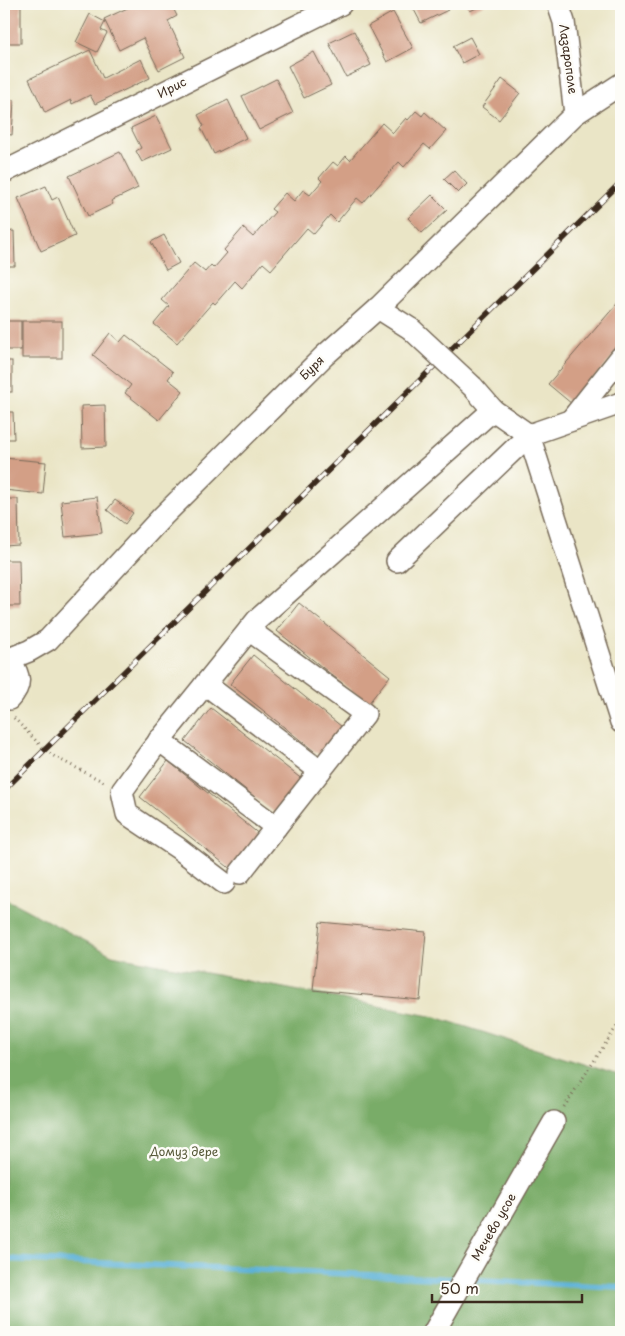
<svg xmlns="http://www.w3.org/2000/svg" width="625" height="1336" font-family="'Playpen Sans',sans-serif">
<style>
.forest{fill:#79ac68;stroke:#5a6b43}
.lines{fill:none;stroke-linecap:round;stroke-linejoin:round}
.stream{stroke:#5ab0d6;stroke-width:6}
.building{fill:#d39f86}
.minor-casing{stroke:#786b59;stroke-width:24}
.path{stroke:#786b59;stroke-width:3;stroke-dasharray:1 4;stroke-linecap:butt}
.minor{stroke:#fff;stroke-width:21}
.rail-casing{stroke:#3b2a1e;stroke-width:5.5}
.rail{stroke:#fdfcf7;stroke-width:4;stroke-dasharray:11;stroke-linecap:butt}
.minor-bridge-casing{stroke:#786b59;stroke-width:24;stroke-linecap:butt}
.minor-bridge{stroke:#fff;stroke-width:21}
.labels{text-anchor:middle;stroke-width:5;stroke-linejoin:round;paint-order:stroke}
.street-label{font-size:12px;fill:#3b2a1e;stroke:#fdfcf7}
.park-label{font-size:12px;fill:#575939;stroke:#fdfcf7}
</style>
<rect width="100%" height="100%" fill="#fdfcf7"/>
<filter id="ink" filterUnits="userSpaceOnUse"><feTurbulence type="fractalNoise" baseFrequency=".02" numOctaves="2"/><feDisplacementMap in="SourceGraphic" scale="10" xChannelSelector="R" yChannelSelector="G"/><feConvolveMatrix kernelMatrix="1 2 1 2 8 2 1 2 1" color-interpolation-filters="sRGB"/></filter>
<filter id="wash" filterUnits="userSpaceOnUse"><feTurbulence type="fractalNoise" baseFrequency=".0096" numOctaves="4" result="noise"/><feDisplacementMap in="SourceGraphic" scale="20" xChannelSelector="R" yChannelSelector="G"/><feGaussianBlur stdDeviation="1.12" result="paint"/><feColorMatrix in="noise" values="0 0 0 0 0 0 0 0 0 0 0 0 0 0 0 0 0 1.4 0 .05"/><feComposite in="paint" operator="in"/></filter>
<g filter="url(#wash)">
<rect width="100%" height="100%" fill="#eae5c6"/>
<path class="forest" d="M 4,898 L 112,955 L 435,1017 L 618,1075 L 621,1073 L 621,1332 L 4,1332 Z"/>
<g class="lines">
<path class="stream" d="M 4,1259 L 265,1270 L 621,1287"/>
</g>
<g id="blocks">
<g class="building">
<rect x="4" y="4" width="17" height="39"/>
<path d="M 136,4 L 171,4 L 177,16 L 168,21 L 185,57 L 159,70 L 143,38 L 119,50 L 104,19 Z"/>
<path d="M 411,4 L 445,4 L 448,10 L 421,23 Z"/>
<path d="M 467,4 L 485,4 L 470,11 Z"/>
<path d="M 393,12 L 413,48 L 387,62 L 368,26 Z"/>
<path d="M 90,14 L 105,22 L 101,30 L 107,33 L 97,52 L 76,42 Z"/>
<path d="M 354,31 L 371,65 L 346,77 L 329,43 Z"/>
<path d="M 470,37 L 479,54 L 462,63 L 453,46 Z"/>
<path d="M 90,50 L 103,78 L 141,59 L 150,78 L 95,104 L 90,95 L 72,104 L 71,100 L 45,113 L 29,79 Z"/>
<path d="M 314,52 L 331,85 L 304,98 L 288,66 Z"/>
<path d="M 276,79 L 293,113 L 259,130 L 242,96 Z"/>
<path d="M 502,79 L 520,93 L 499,120 L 482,107 Z"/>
<path d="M 4,99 L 14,100 L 12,135 L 4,134 Z"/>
<path d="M 228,100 L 246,138 L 214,154 L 201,128 L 204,126 L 198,115 Z"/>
<path d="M 416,111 L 422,116 L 425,112 L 446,131 L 430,149 L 424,144 L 404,167 L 399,162 L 363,203 L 357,198 L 337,222 L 330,215 L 314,234 L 307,228 L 271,270 L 263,263 L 242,288 L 235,281 L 215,304 L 213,302 L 177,343 L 154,324 L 169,306 L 162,300 L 194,263 L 205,272 L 211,265 L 214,268 L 227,253 L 224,250 L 243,228 L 253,237 L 275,212 L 271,209 L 285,193 L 294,201 L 303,190 L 310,195 L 322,181 L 319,178 L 333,162 L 338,166 L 346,156 L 350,160 L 382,123 L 393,133 L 406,118 L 408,120 Z"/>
<path d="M 156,116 L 172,148 L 142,162 L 136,151 L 141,148 L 131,128 Z"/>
<path d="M 120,152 L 138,188 L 111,201 L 113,204 L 88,216 L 69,176 Z"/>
<path d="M 454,170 L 467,184 L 458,193 L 444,179 Z"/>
<path d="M 46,186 L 52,200 L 58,197 L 75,236 L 41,251 L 18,198 Z"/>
<path d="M 432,195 L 447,210 L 422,233 L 408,218 Z"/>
<path d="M 14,231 L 15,266 L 4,266 L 4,232 Z"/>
<path d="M 164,235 L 179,263 L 166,270 L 151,242 Z"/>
<path d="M 621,299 L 621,347 L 572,404 L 548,384 Z"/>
<rect x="4" y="321" width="17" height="29"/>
<rect x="22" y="321" width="40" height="37"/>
<path d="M 110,333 L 120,342 L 126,335 L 173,372 L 168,379 L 183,391 L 159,420 L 125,393 L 131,385 L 93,355 Z"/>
<rect x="4" y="361" width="8" height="31"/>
<path d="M 105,405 L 106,447 L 82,448 L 81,406 Z"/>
<path d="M 4,412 L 13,412 L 14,439 L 4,439 Z"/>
<path d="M 4,458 L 46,462 L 43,494 L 4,490 Z"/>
<path d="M 97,497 L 102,533 L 65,537 L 61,501 Z"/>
<path d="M 4,499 L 18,499 L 19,545 L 4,546 Z"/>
<path d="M 115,500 L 133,513 L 125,524 L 107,510 Z"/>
<path d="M 4,560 L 19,560 L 20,606 L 4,606 Z"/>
<path d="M 299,603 L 390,676 L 368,704 L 277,631 Z"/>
<path d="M 253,655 L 347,731 L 324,759 L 230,684 Z"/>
<path d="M 211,708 L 308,784 L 281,818 L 185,741 Z"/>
<path d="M 168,761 L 265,839 L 237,874 L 140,797 Z"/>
<path d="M 320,922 L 426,932 L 420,1000 L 313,990 Z"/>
</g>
</g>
</g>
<g filter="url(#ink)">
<use href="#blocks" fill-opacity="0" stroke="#786b59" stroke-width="1"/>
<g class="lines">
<defs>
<g id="minor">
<path d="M 558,4 L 564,22 L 575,114"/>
<path d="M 4,172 L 341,4"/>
<path d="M 378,308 L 411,329"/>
<path d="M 621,403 L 529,435 L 621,722"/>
<path d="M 571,420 L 621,357"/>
<path d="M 397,561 L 529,435 L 493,410 L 473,387"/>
<path d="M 4,661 L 29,651 L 48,640 L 163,516 L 324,356 L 378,308 L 575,114 L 621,84"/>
<path d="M 205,684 L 320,771"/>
<path d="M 4,699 L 9,699 C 23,684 20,676 10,659"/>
<path d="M 159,740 L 276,827 L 365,714 L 249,630"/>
<path d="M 240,873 L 276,827"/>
<path d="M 224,883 L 178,848 L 127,814 L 122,791 L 151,751 L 257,620 L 493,410"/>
<path d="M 434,1332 L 554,1122"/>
</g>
</defs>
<use href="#minor" class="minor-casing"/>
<g class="path">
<path d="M 14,718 L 44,749 L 55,757 L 106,783"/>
<path d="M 564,1107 L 621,1020"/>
</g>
<use href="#minor" class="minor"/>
<defs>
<path id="rail" d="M 4,790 L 621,182"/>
</defs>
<use href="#rail" class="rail-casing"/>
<use href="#rail" class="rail"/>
<defs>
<path id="minor-bridge" d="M 411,329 L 473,387"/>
</defs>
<use href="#minor-bridge" class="minor-bridge-casing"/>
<use href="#minor-bridge" class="minor-bridge"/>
</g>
</g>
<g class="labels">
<g class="street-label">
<text transform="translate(568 59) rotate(82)" y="4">Лазарополе</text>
<text transform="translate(172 88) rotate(-27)" y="4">Ирис</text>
<text transform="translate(312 368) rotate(-45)" y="4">Буря</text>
<text transform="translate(494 1227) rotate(-60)" y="4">Мечево усое</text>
</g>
<g class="park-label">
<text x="184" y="1156">Домуз дере</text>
</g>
</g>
<rect width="625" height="1336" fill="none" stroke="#fdfcf7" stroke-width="20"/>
<path d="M432 1294v8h150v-8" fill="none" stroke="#3b2a1e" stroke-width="2.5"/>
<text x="440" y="1294" font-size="15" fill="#3b2a1e" stroke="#fdfcf7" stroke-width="4" paint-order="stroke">50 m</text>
</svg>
